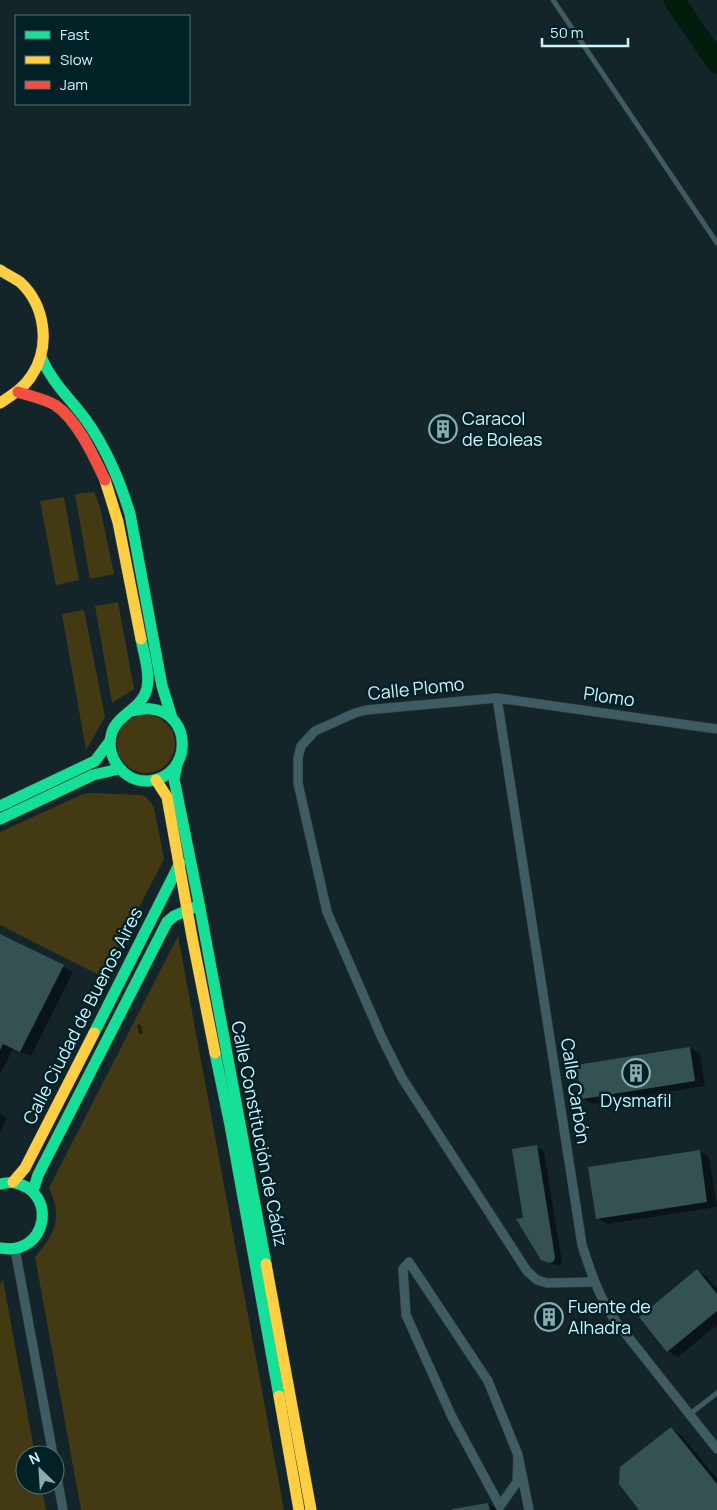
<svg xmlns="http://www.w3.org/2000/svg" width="717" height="1510" font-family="Manrope,sans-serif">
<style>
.green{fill:#433a14}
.shadow{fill:#0007}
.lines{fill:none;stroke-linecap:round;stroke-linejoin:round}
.river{stroke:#021c0b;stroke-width:21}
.building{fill:#355253}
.lane-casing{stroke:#304044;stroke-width:5.5}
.street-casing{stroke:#304044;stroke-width:10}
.fast-casing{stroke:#304044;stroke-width:12}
.slow-casing{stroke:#304044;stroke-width:12}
.jam-casing{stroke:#304044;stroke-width:12}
.lane{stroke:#3e5c61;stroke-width:4.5}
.street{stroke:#3e5c61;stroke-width:9}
.fast{stroke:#16e098;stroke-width:11}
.slow{stroke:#ffcf43;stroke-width:11}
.jam{stroke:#f24e42;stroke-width:11}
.labels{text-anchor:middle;stroke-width:5;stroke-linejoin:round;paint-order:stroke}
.poi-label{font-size:18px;fill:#c9f4fe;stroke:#022127;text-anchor:start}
.street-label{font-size:18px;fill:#c9f4fe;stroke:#022127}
</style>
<rect width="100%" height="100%" fill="#142529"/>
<g class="green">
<path d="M 94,492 L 100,507 L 114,574 L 90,579 L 75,494 Z"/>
<path d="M 64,497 L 79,580 L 56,585 L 40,501 Z"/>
<path d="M 118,602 L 134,689 L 112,703 L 95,606 Z"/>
<path d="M 84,610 L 105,717 L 86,750 L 62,614 Z"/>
<circle cx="146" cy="744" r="29"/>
<path d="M 89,793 L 141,795 L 146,797 L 154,807 L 164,859 L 103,977 L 0,925 L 0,832 L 81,795 Z"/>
<path d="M 178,936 L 284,1510 L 81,1510 L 35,1257 C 55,1233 63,1218 49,1188 Z"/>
<path d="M 3,1280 L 35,1455 L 25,1455 L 25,1485 L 41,1485 L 46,1510 L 0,1510 L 0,1285 Z"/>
</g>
<g class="shadow">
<path d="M 0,935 L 73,972 L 31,1056 L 13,1049 L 0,1074 Z"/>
<path d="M 110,954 L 115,957 L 110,966 L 105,963 Z"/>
<path d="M 139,1024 L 141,1025 L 143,1034 L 139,1034 L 137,1025 Z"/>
<path d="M 690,1048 L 700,1054 L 705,1086 L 593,1104 L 583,1098 Z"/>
<path d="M 0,1114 L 7,1118 L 0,1133 Z"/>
<path d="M 537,1147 L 544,1151 L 562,1262 L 558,1266 L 542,1259 L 525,1219 Z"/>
<path d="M 699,1151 L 709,1157 L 717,1207 L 607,1224 L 597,1218 Z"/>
<path d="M 697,1271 L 707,1277 L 717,1289 L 717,1325 L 678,1357 L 668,1351 Z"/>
<circle cx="551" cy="1318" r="5"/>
<path d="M 671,1429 L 681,1435 L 717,1479 L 717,1510 L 641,1510 Z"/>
<path d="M 488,1504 L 496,1508 L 496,1510 L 454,1510 Z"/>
</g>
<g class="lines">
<path class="river" d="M 674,0 L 717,63"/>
</g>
<g class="building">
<path d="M 0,934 L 64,965 L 20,1052 L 3,1044 L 0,1050 Z"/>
<path d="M 690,1047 L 695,1081 L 582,1099 L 576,1065 Z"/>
<path d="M 537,1145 L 555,1257 L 554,1261 L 550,1263 L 541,1260 L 516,1219 L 523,1218 L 512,1149 Z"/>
<path d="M 700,1150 L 707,1202 L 596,1219 L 588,1167 Z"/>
<path d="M 697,1269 L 717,1294 L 717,1311 L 667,1352 L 639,1317 Z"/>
<circle cx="549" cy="1317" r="5.5"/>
<path d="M 671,1427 L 717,1484 L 717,1510 L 639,1510 L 619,1484 L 620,1467 Z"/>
<path d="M 488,1503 L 490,1510 L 452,1510 L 452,1509 Z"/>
</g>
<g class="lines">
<defs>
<g id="lane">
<path d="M 553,0 L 717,243"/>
<path d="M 690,1414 L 717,1393"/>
</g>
<g id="street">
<path d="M 497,698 L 582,1245 C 591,1273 598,1294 614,1319 L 717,1449"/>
<path d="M 15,1249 L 53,1455"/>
<path d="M 594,1282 L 547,1283 L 537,1280 L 527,1271 L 402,1078 L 382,1038 L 327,912 L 298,783 L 298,758 L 301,746 L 315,731 L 355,713 L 366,710 L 497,698 L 717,729"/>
<path d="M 518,1455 L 517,1482 L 500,1506 L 452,1417 L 406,1315 L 403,1269 L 409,1262 L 488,1381 L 518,1455 L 529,1510"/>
<path d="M 55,1467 L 63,1510"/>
</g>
<g id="fast">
<path d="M 41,357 C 52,383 70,398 86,420 C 106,448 120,481 130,514 L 162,686 L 172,718"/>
<path d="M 132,711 C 138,710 145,708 151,709 C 193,713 193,776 149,781 C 124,783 104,756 112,732 C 118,714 143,708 147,688 C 150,673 144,654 141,639"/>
<path d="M 177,764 L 174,779 L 199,903 L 266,1264"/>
<path d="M 0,806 L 95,761 L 110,741"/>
<path d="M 0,819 L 93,775 L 119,769"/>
<path d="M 94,1033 L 180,863"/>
<path d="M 215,1053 L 230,1125 L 279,1396"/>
<path d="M 0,1184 C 5,1183 11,1182 15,1183 C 58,1191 48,1257 0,1248"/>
<path d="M 33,1191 L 38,1175 L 167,922 L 174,916 L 195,907"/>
</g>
<g id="slow">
<path d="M 0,270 C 6,274 14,278 20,282 C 45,305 51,346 32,375 C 24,388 12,395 0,403"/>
<path d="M 105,480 L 118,522 L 141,639"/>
<path d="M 156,780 L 167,797 L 192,937 L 215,1053"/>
<path d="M 13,1182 L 25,1168 L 94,1033"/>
<path d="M 266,1264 L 311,1510"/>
<path d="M 279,1396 L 299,1510"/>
</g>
<path id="jam" d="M 18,392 C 30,396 44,399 55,405 C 77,419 94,457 105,480"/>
</defs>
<use href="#lane" class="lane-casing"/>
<use href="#street" class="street-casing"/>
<use href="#fast" class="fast-casing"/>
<use href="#slow" class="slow-casing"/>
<use href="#jam" class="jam-casing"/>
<use href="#lane" class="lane"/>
<use href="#street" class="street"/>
<use href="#fast" class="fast"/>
<use href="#slow" class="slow"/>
<use href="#jam" class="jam"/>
</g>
<defs>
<symbol id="building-ring" viewBox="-11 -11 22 22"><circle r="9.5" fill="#022127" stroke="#8aacb3" stroke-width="1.5"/><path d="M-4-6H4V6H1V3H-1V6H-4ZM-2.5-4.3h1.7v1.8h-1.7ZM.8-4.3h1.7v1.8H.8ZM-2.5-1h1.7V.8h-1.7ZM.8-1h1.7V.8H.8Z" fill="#8aacb3"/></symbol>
</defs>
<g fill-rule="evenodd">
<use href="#building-ring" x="427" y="413" width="32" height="32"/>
<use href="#building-ring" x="620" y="1057" width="32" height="32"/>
<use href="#building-ring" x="533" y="1301" width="32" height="32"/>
</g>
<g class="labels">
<g class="poi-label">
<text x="462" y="425">Caracol<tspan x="462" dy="21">de Boleas</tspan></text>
<text x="636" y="1107" text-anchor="middle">Dysmafil</text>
<text x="568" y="1313">Fuente de<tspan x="568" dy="21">Alhadra</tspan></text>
</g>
<g class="street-label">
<text transform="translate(416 689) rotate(-6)" y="6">Calle Plomo</text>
<text transform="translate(609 697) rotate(8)" y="6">Plomo</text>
<text transform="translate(83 1016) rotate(-63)" y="6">Calle Ciudad de Buenos Aires</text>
<text transform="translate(575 1091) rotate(81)" y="6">Calle Carbón</text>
<text transform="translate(259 1134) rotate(79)" y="6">Calle Constitución de Cádiz</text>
</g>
</g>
<rect x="15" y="15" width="175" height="90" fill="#022127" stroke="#52757d"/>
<rect x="25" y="31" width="25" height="8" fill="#16e098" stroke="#52757d"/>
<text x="60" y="40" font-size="15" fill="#c9f4fe">Fast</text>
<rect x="25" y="56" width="25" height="8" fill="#ffcf43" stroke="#52757d"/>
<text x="60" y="65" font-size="15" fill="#c9f4fe">Slow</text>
<rect x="25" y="81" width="25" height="8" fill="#f24e42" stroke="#52757d"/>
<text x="60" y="90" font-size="15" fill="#c9f4fe">Jam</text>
<g transform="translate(40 1470) rotate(335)"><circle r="24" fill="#022127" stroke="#52757d"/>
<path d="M0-4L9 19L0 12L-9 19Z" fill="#8aacb3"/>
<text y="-8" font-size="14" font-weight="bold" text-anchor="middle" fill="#c9f4fe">N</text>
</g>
<path d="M542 38v8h86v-8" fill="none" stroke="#c9f4fe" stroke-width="2.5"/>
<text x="550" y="38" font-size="15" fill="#c9f4fe" stroke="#022127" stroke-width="4" paint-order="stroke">50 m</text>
</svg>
